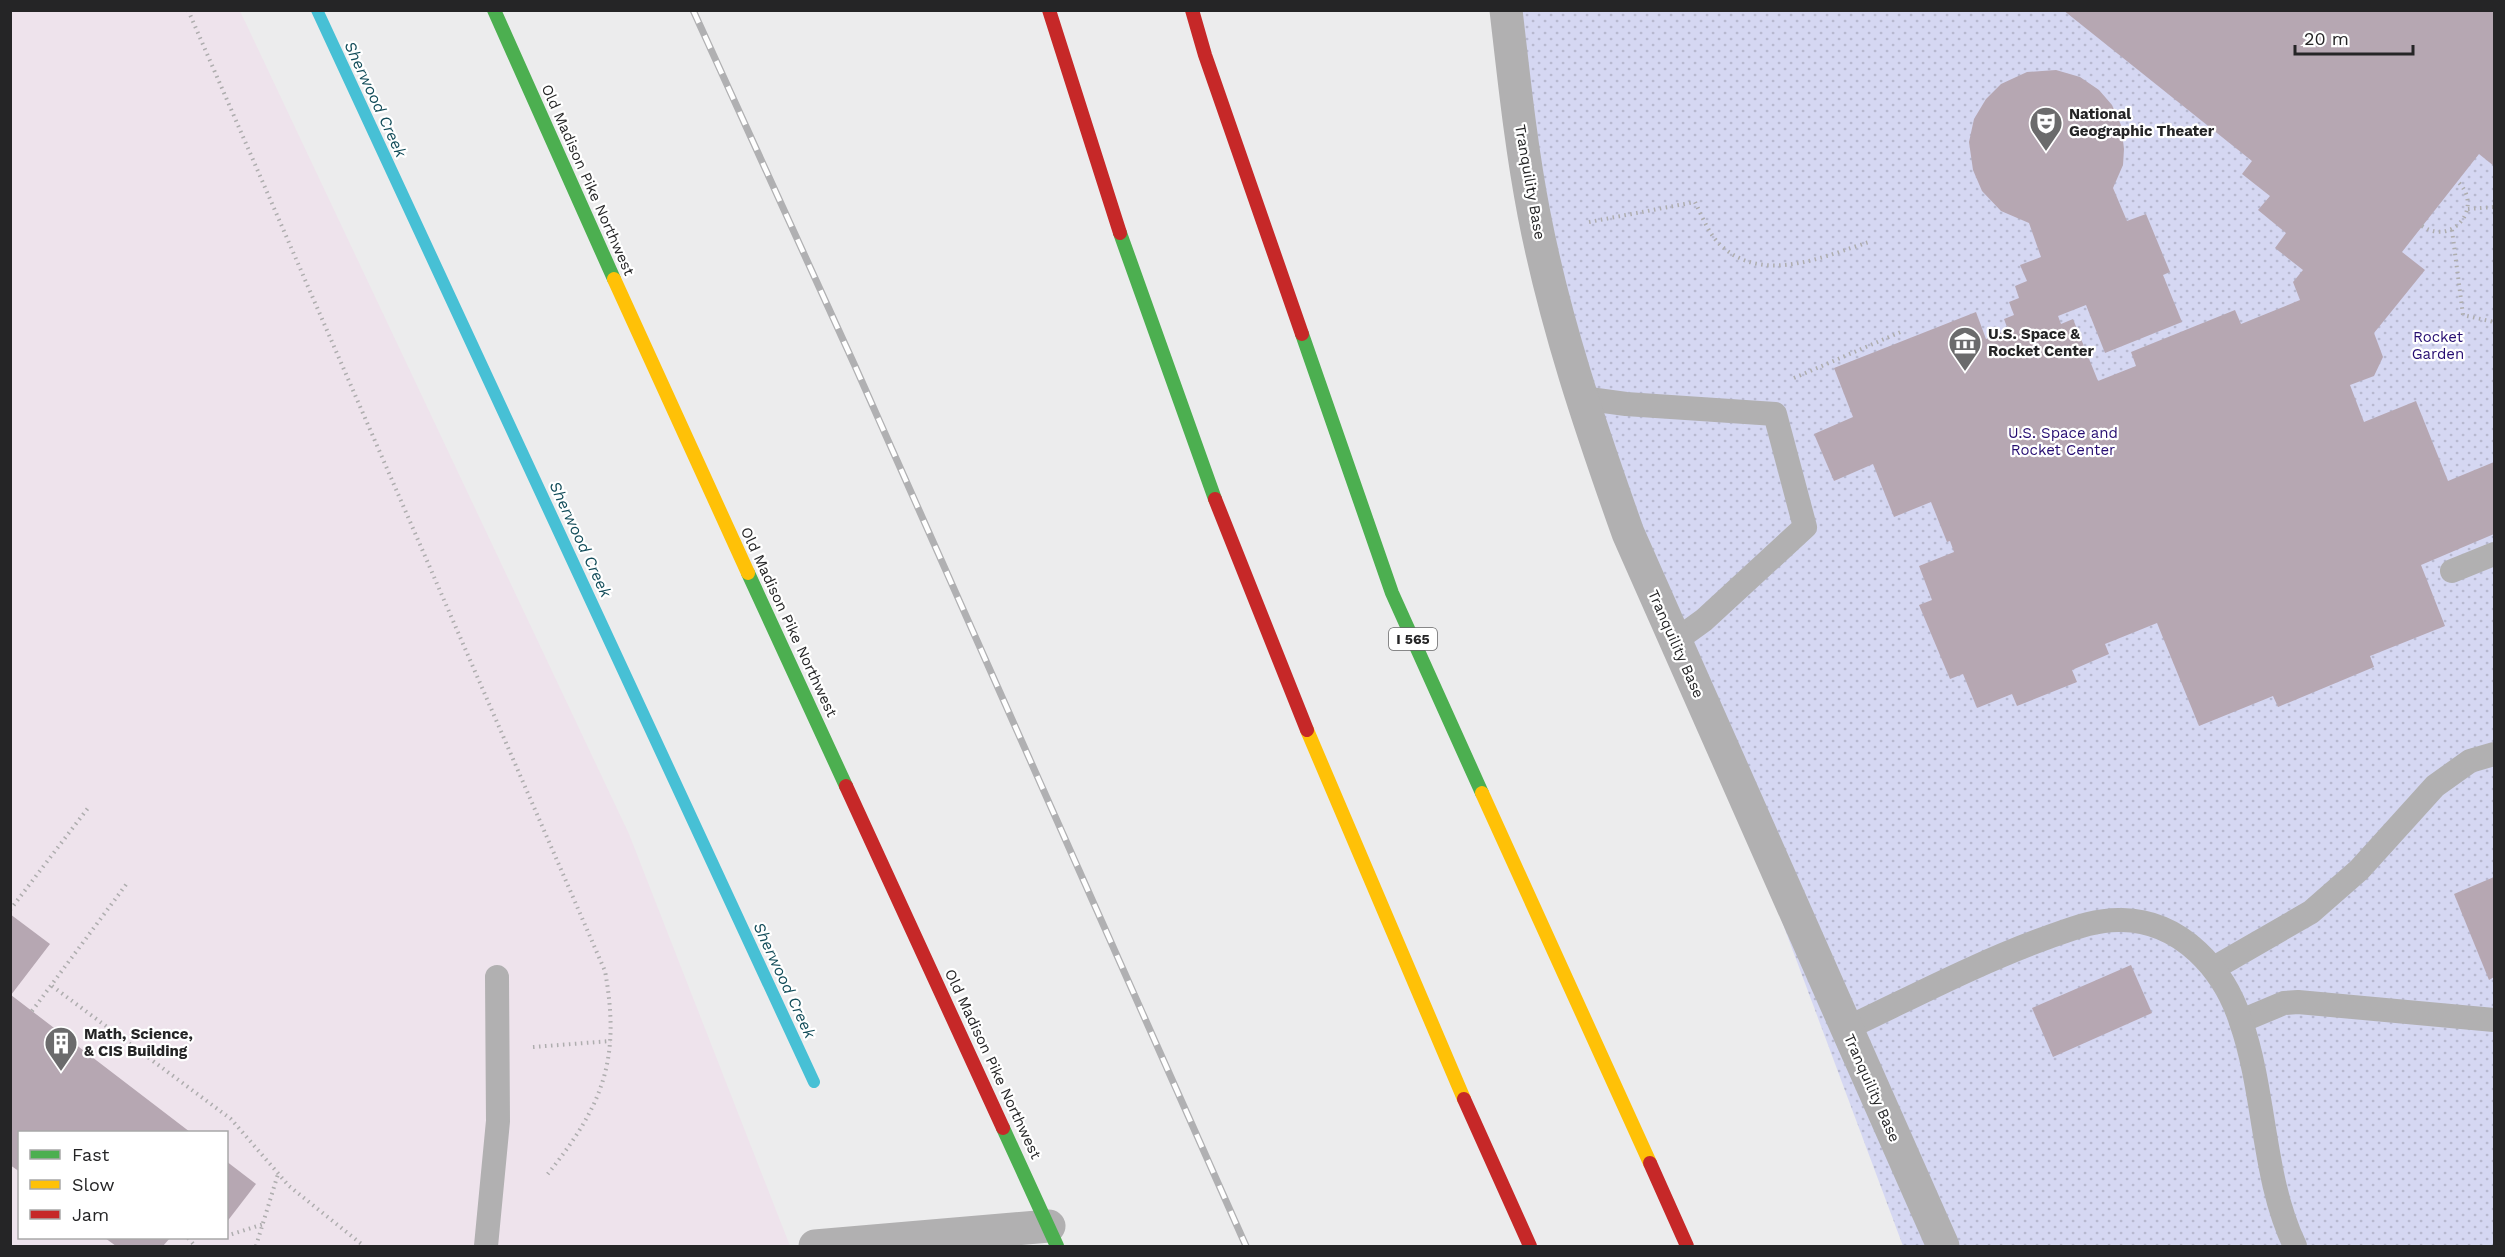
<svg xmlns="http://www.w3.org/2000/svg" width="2505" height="1257" font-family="'Work Sans',sans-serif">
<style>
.education{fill:#eee3ec;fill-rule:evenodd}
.park{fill:url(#park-dots)}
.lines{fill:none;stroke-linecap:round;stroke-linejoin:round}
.stream{stroke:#47c0d5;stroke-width:12}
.building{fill:#b6a7b2}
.path{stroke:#aeadae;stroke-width:4;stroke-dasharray:1.5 4.5;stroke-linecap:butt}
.lane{stroke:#b1b0b1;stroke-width:24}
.street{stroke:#b1b0b1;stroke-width:33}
.fast{stroke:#4caf50;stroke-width:14}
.slow{stroke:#ffc107;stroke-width:14}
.jam{stroke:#c62828;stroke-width:14}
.rail-casing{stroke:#b0b0b2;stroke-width:7}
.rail{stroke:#fff;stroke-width:4.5;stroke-dasharray:14;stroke-linecap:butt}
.labels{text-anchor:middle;stroke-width:4.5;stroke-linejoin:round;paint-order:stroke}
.shield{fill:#fff;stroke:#666667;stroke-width:1.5}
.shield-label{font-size:14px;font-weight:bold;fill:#252526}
.poi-label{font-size:15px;font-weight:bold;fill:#252526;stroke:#fff;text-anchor:start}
.street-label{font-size:15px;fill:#252526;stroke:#fff}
.park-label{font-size:15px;fill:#260d71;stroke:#fff}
.water-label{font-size:16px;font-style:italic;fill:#124c59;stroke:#fff}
</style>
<defs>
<pattern id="park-dots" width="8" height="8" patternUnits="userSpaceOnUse" patternTransform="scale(1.5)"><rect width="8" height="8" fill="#d5d7f2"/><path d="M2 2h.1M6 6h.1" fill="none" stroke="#b7b8cf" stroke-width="1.8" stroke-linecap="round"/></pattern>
</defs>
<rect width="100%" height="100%" fill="#ececed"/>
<path class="education" d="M 10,11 L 240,11 L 629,834 L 790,1246 L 11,1246 ZM 20,1132 L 226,1132 L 226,1238 L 20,1238 Z"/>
<path class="park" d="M 1518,11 L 2494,11 L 2494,1246 L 1903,1246 L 1567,345 Z"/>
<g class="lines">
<path class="stream" d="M 317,10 L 814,1082"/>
</g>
<g class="building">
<path d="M 2063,10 L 2494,10 L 2494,166 L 2479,154 L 2402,252 L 2425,270 L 2374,333 L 2383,357 L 2374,376 L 2350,385 L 2364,422 L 2416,401 L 2448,481 L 2494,462 L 2494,534 L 2421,565 L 2445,626 L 2370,656 L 2374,667 L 2278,707 L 2273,696 L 2199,726 L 2157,623 L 2105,644 L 2109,654 L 2072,670 L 2077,682 L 2017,706 L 2012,694 L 1977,708 L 1963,674 L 1950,679 L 1919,605 L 1932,600 L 1919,566 L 1954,552 L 1950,541 L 1947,542 L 1931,502 L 1894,517 L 1873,464 L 1834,481 L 1814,434 L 1853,417 L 1834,368 L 1976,312 L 1986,339 L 2008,330 L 2004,319 L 2014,315 L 2009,302 L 2019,298 L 2015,286 L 2027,281 L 2020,265 L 2041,257 L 2029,223 L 2001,211 L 1982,191 L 1973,170 L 1969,142 L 1974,119 L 1986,99 L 2001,84 L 2027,72 L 2056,70 L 2080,77 L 2099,90 L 2112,105 L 2121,125 L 2124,149 L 2123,165 L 2113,188 L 2127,221 L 2146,214 L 2170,272 L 2163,275 L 2182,322 L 2105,353 L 2086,305 L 2058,316 L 2061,324 L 2073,319 L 2098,381 L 2136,366 L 2131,352 L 2235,310 L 2241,324 L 2300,300 L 2293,282 L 2303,270 L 2275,248 L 2286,233 L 2258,210 L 2270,196 L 2242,174 L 2252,161 Z"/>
<path d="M 2494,877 L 2494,977 L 2489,980 L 2454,894 Z"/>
<path d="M 10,914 L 50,944 L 11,995 L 190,1132 L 20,1132 L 20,1172 L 10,1165 Z"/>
<path d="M 2131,965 L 2152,1013 L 2053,1057 L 2032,1008 Z"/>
<path d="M 226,1161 L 256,1184 L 226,1223 Z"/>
<path d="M 105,1238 L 170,1238 L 163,1246 L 116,1246 Z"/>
</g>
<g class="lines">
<g class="path">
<path d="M 188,10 L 605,971 C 621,1060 603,1105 547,1175"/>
<path d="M 2468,209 L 2494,207"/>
<path d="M 1589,222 L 1695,202 C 1703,218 1710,238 1725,249 C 1767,283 1825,256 1869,242"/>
<path d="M 2422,226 C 2453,247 2485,206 2457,181"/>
<path d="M 2452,230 L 2463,315 L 2494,322"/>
<path d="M 1794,378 L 1903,331"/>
<path d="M 10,910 L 88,808"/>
<path d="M 52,986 L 231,1119 L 289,1186 L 364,1246"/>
<path d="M 32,1011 L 128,882"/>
<path d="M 533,1047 L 611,1041"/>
<path d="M 226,1236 L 264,1224"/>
<path d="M 188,1238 L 195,1246"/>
<path d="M 256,1246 L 278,1174"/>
</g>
<g class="lane">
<path d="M 1582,398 L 1626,404 L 1775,414 L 1805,527 L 1704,620 L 1675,641"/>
<path d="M 2452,571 L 2494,554"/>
<path d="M 2214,968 L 2311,912 L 2359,870 L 2435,786 L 2470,761 L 2494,754"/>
<path d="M 2241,1021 L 2284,1003 L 2298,1002 L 2494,1020"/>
<path d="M 1845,1029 C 1911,998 1975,964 2043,939 C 2069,930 2094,919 2122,920 C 2181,921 2224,969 2241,1022 C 2266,1094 2262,1177 2295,1246"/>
<path d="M 486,1246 L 498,1121 L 497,977"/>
</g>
<g class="street">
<path d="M 1506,10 C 1514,79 1521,147 1534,214 C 1555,323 1591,429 1628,533 L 1943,1246"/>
<path d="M 815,1246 L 1049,1226"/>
</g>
<g class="fast">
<path d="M 494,10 L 614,279"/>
<path d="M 1120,233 L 1215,499"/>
<path d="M 1302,334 L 1392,593 L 1482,793"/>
<path d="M 748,573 L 846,786"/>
<path d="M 1003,1128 L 1057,1246"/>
</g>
<g class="slow">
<path d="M 614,279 L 748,573"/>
<path d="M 1307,730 L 1464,1099"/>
<path d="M 1482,793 L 1650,1163"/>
</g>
<g class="jam">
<path d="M 1049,10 L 1120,233"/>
<path d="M 1192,10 L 1205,55 L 1302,334"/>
<path d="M 1215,499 L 1307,730"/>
<path d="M 846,786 L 1003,1128"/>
<path d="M 1464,1099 L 1530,1246"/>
<path d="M 1650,1163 L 1687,1246"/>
</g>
<defs>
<path id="rail" d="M 693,10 L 855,366 L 1246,1246"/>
</defs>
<use href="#rail" class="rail-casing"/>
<use href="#rail" class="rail"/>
</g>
<defs>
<symbol id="theatre-pin" viewBox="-11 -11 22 30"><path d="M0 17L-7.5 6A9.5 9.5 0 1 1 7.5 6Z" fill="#6b6b6c" stroke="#fff"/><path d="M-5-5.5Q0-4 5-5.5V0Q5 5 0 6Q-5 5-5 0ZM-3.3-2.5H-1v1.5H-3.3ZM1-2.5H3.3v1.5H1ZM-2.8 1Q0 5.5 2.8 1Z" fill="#fff"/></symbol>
<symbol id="museum-pin" viewBox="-11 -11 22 30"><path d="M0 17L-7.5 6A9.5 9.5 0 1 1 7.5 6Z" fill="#6b6b6c" stroke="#fff"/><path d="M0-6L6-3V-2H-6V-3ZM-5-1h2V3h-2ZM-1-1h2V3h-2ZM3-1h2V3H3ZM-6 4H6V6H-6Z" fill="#fff"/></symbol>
<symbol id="building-pin" viewBox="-11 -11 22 30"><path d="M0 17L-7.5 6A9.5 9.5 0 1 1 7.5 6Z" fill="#6b6b6c" stroke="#fff"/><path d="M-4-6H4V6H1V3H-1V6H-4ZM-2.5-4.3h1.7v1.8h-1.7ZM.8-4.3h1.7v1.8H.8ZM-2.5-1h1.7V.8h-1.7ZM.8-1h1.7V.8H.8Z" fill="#fff"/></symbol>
</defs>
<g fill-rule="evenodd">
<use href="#theatre-pin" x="2027" y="104" width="38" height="52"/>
<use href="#museum-pin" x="1946" y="324" width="38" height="52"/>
<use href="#building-pin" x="42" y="1024" width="38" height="52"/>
</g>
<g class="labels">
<rect class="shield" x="1389" y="628" width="48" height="22" rx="4.5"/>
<g class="shield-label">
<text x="1413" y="644">I 565</text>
</g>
<g class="poi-label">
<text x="2069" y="119">National<tspan x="2069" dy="17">Geographic Theater</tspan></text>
<text x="1988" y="339">U.S. Space &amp;<tspan x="1988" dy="17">Rocket Center</tspan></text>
<text x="84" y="1039">Math, Science,<tspan x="84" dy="17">&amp; CIS Building</tspan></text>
</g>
<g class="street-label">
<text transform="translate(588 180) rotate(66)" y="5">Old Madison Pike Northwest</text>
<text transform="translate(1530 182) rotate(80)" y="5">Tranquility Base</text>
<text transform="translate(789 622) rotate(65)" y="5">Old Madison Pike Northwest</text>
<text transform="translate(1676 644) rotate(66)" y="5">Tranquility Base</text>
<text transform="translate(993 1064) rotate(65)" y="5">Old Madison Pike Northwest</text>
<text transform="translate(1872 1088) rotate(66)" y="5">Tranquility Base</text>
</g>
<g class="park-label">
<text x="2438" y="342">Rocket<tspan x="2438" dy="17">Garden</tspan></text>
<text x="2063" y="438">U.S. Space and<tspan x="2063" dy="17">Rocket Center</tspan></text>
</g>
<g class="water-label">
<text transform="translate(376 99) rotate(65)" y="6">Sherwood Creek</text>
<text transform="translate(581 539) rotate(65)" y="6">Sherwood Creek</text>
<text transform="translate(785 980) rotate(65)" y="6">Sherwood Creek</text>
</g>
</g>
<rect width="2505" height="1257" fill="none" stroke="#252526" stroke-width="24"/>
<rect x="18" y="1131" width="210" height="108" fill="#ffffff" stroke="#a8a8a8" stroke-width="1.5"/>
<rect x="30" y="1150" width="30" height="9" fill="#4caf50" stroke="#a8a8a8" stroke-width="1.5"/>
<text x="72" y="1161" font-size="18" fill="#252526">Fast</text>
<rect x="30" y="1180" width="30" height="9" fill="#ffc107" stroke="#a8a8a8" stroke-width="1.5"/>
<text x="72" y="1191" font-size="18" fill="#252526">Slow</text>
<rect x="30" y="1210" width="30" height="9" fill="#c62828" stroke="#a8a8a8" stroke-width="1.5"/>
<text x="72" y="1221" font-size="18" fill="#252526">Jam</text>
<path d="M2295 45v9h118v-9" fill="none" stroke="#252526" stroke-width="3"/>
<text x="2304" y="45" font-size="18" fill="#252526" stroke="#ffffff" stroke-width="4.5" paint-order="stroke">20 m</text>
</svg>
